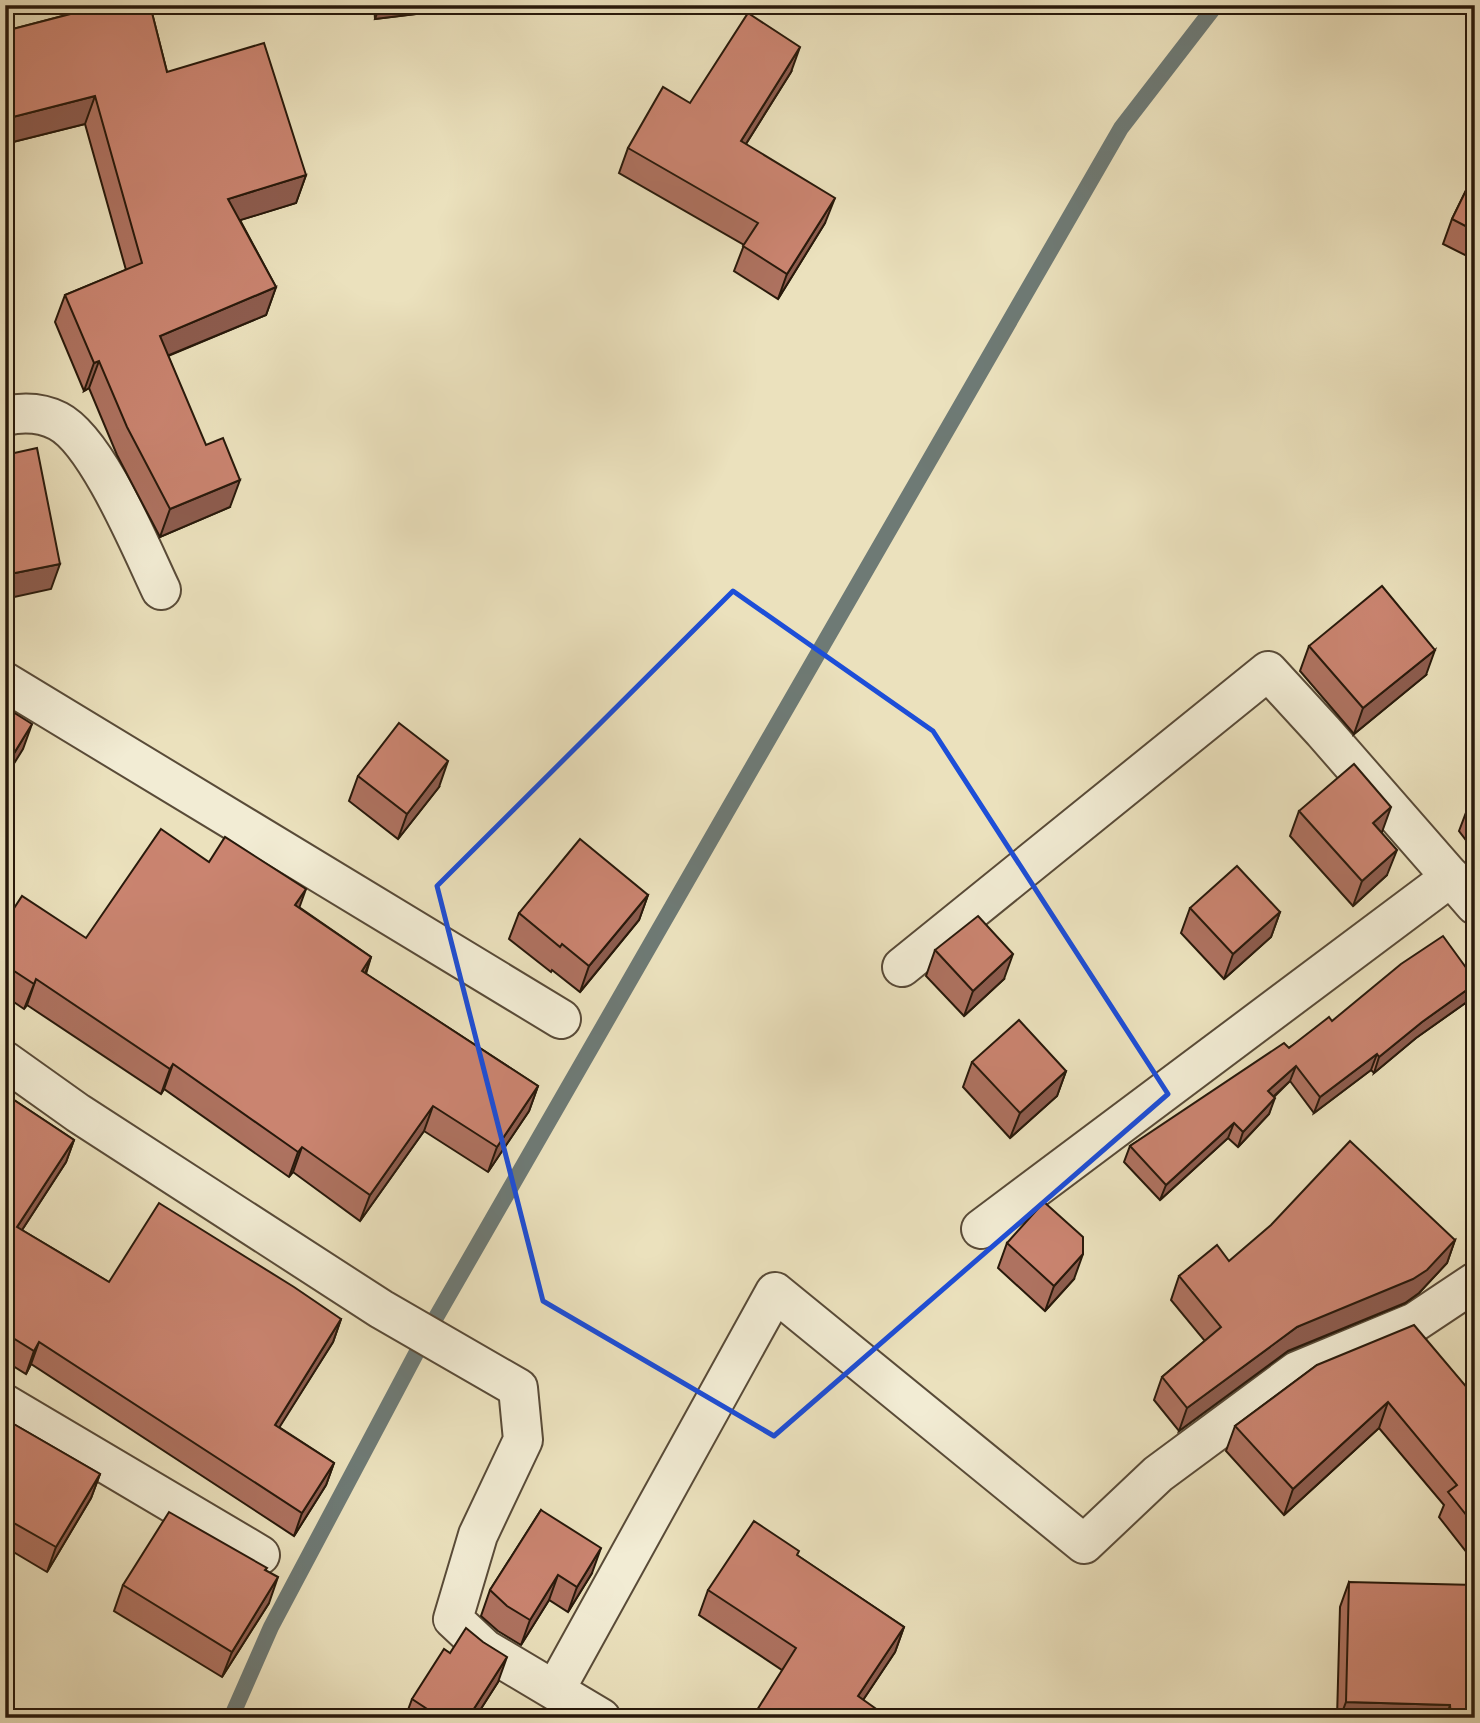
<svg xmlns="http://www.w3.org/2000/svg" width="1480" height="1723" font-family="'Libre Caslon Text',serif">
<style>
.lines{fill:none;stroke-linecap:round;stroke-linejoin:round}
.stream{stroke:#6e7a75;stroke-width:16}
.street-casing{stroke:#594b38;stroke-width:42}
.street{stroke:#f2ecd4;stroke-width:38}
.wall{fill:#ae7260;stroke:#28190b;stroke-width:2}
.shaded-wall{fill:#8d5c4e;stroke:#28190b;stroke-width:2}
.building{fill:#ca8470;stroke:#28190b;stroke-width:2}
.marked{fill:none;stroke:#1d4ed8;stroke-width:5;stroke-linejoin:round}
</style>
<rect width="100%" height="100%" fill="#ebe1bd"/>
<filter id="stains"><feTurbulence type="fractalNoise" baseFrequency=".00286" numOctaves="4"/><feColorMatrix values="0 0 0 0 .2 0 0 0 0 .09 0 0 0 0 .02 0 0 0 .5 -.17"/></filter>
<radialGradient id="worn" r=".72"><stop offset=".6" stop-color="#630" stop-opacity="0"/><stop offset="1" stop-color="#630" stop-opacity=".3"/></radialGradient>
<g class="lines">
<path class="stream" d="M 231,1718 L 271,1627 L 427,1333 L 726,813 L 1121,128 L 1216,5"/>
<defs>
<g id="street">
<path d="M 5,416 C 23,412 40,412 58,421 C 97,441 141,548 161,590"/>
<path d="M 5,682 L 561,1019"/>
<path d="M 902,967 L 1268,671 L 1323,731 L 1475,905"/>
<path d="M 5,1061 L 78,1113 L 381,1309 L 518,1388 L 523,1440 L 478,1535 L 453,1619 L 485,1649 L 601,1718"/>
<path d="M 981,1229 L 1451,877"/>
<path d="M 5,1404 L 260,1555"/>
<path d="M 555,1690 L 775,1292 L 1084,1544 L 1158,1474 L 1297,1371 L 1415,1322 L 1475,1282"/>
</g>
</defs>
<use href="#street" class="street-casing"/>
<use href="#street" class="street"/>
</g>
<g class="wall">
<path d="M 74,5 L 150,5 L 167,72 L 306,175 L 296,203 L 240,220 L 276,287 L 266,315 L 168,356 L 230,507 L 160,537 L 117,455 L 89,388 L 84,391 L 55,322 L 65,295 L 126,270 L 85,124 L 5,144 L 5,31 L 70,14 Z"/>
<path d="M 374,5 L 490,5 L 375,19 Z"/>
<path d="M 791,72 L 746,144 L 825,223 L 778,299 L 734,271 L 744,245 L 619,173 L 628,148 L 690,103 Z"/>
<path d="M 1475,172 L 1475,260 L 1443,244 L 1452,219 Z"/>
<path d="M 1309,646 L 1426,675 L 1354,734 L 1300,671 Z"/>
<path d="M 358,776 L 439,787 L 398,839 L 349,801 Z"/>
<path d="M 1475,804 L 1475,852 L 1459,831 L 1467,810 Z"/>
<path d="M 1299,811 L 1382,832 L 1381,832 L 1387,875 L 1353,906 L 1290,836 Z"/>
<path d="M 209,862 L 299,907 L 371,957 L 366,974 L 538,1086 L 529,1111 L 488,1172 L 424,1131 L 360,1221 L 293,1172 L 289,1177 L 164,1089 L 161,1094 L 27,1005 L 24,1009 L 5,996 L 5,922 L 86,938 Z"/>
<path d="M 648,895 L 639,920 L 580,992 L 552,970 L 551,972 L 509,939 L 519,913 Z"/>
<path d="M 1190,908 L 1280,912 L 1271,937 L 1224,979 L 1181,933 Z"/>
<path d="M 935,950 L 1004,979 L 964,1016 L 926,976 Z"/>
<path d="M 1471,999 L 1416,1038 L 1374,1073 L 1371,1070 L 1314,1113 L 1290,1081 L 1274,1097 L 1269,1114 L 1238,1147 L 1228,1138 L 1160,1200 L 1124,1162 L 1130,1146 L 1332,1021 Z"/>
<path d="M 972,1062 L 1066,1071 L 1057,1096 L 1010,1138 L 963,1087 Z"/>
<path d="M 5,1094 L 74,1140 L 66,1162 L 22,1230 L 109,1282 L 341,1319 L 333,1342 L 279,1427 L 334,1463 L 326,1485 L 294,1536 L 31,1364 L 26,1374 L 5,1361 Z"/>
<path d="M 1455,1240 L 1447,1263 L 1419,1293 L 1405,1303 L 1288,1351 L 1179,1431 L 1154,1400 L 1162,1377 L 1205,1341 L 1171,1300 L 1179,1276 L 1229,1261 Z"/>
<path d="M 1007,1243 L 1074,1279 L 1045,1311 L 998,1268 Z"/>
<path d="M 1317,1365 L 1475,1397 L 1475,1563 L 1439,1517 L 1444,1505 L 1379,1428 L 1284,1515 L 1226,1451 L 1235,1426 Z"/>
<path d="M 5,1419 L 100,1474 L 91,1498 L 47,1572 L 5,1547 Z"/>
<path d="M 541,1510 L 592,1573 L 568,1612 L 549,1600 L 521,1645 L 498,1631 L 481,1616 L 490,1590 Z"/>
<path d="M 798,1556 L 904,1627 L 895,1652 L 863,1700 L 782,1670 L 699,1615 L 708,1590 Z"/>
<path d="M 266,1570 L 269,1603 L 222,1677 L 114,1611 L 123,1585 Z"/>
<path d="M 1349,1582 L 1475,1718 L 1337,1718 L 1340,1607 Z"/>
<path d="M 498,1682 L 475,1718 L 405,1718 L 412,1699 Z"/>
</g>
<g class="shaded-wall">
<path d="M 380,5 L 490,5 L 375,19 Z"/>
<path d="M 800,47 L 791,72 L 732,166 L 741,141 Z"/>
<path d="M 95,96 L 85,124 L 5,144 L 5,119 Z"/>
<path d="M 306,175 L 296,203 L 218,227 L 228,199 Z"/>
<path d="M 835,198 L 825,223 L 778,299 L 787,274 Z"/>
<path d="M 276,287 L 266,315 L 150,363 L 160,336 Z"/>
<path d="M 99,361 L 89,388 L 84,391 L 94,363 Z"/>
<path d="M 240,480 L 230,507 L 160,537 L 170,509 Z"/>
<path d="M 60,564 L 51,589 L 5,599 L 5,575 Z"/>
<path d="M 1435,650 L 1426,675 L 1354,734 L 1363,708 Z"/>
<path d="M 32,724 L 23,749 L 5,778 L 5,768 Z"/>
<path d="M 448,761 L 439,787 L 398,839 L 407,814 Z"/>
<path d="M 1391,807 L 1382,832 L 1363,848 L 1373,823 Z"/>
<path d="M 1397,850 L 1387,875 L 1353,906 L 1362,881 Z"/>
<path d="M 306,889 L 297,914 L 295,905 Z"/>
<path d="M 648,895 L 639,920 L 580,992 L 589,966 Z"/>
<path d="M 1280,912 L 1271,937 L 1224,979 L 1233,954 Z"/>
<path d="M 1013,954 L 1004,979 L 964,1016 L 973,991 Z"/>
<path d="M 371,957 L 362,982 L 362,971 Z"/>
<path d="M 36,979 L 27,1005 L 24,1009 Z"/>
<path d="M 1475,984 L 1475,988 L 1471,999 L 1416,1038 L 1374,1073 L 1379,1057 L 1422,1022 Z"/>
<path d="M 1377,1054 L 1371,1070 L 1314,1113 L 1320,1097 Z"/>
<path d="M 173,1064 L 164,1089 L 161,1094 L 170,1069 Z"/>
<path d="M 1296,1066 L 1290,1081 L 1262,1107 L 1268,1091 Z"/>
<path d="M 1066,1071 L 1057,1096 L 1010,1138 L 1020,1113 Z"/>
<path d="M 538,1086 L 529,1111 L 488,1172 L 497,1147 Z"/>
<path d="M 1275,1098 L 1269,1114 L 1238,1147 L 1243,1132 Z"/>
<path d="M 433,1106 L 424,1131 L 360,1221 L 370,1195 Z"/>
<path d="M 1234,1123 L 1228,1138 L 1160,1200 L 1166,1185 Z"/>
<path d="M 74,1140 L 66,1162 L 9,1250 L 17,1227 Z"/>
<path d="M 302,1147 L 293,1172 L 289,1177 L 298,1152 Z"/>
<path d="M 1455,1240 L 1447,1263 L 1419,1293 L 1405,1303 L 1288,1351 L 1179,1431 L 1187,1408 L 1297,1327 Z"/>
<path d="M 1083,1254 L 1074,1279 L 1045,1311 L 1054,1286 Z"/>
<path d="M 341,1319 L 333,1342 L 267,1447 L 275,1425 Z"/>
<path d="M 39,1342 L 31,1364 L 26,1374 L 34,1351 Z"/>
<path d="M 1388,1402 L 1379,1428 L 1284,1515 L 1293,1489 Z"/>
<path d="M 334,1463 L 326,1485 L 294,1536 L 302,1513 Z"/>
<path d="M 100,1474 L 91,1498 L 47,1572 L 56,1547 Z"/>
<path d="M 601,1548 L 592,1573 L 568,1612 L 577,1587 Z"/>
<path d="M 558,1575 L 549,1600 L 521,1645 L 530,1620 Z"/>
<path d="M 278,1577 L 269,1603 L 222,1677 L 232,1652 Z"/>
<path d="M 904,1627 L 895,1652 L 851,1718 L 858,1696 Z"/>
<path d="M 507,1657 L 498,1682 L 475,1718 L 468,1718 Z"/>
<path d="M 1346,1702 L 1450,1705 L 1446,1718 L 1340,1718 Z"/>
</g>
<g class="building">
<path d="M 85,5 L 150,5 L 167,72 L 264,43 L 306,175 L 228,199 L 276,287 L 160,336 L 206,445 L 223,438 L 240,480 L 170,509 L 127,427 L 99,361 L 94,363 L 65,295 L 142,263 L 95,96 L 5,119 L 5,31 L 86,10 Z"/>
<path d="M 748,13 L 800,47 L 741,141 L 835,198 L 787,274 L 743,246 L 758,223 L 628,148 L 663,87 L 690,103 Z"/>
<path d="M 1475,172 L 1475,231 L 1452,219 Z"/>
<path d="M 37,448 L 60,564 L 5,575 L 5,455 Z"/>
<path d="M 1382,586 L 1435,650 L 1363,708 L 1309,646 Z"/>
<path d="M 5,707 L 32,724 L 5,768 Z"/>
<path d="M 399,723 L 448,761 L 407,814 L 358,776 Z"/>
<path d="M 1354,764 L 1391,807 L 1373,823 L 1397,850 L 1362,881 L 1299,811 Z"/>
<path d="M 1475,804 L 1475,820 L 1467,810 Z"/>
<path d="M 161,829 L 209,862 L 225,837 L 306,889 L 295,905 L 371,957 L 362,971 L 538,1086 L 497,1147 L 433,1106 L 370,1195 L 302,1147 L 298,1152 L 173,1064 L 170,1069 L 36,979 L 34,984 L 5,965 L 5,922 L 22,896 L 86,938 Z"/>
<path d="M 580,839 L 648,895 L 589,966 L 562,944 L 560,947 L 519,913 Z"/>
<path d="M 1237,866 L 1280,912 L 1233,954 L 1190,908 Z"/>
<path d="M 978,916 L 1013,954 L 973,991 L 935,950 Z"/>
<path d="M 1443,936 L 1475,980 L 1475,984 L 1422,1022 L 1379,1057 L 1377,1054 L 1320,1097 L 1296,1066 L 1268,1091 L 1275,1098 L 1243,1132 L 1234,1123 L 1166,1185 L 1130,1146 L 1284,1043 L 1289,1048 L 1329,1017 L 1332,1021 L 1401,964 Z"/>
<path d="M 1019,1020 L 1066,1071 L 1020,1113 L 972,1062 Z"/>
<path d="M 5,1094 L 74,1140 L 17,1227 L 109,1282 L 159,1203 L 294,1287 L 341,1319 L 275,1425 L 334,1463 L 302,1513 L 39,1342 L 34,1351 L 5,1333 Z"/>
<path d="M 1350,1141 L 1455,1240 L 1427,1270 L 1413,1279 L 1297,1327 L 1187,1408 L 1162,1377 L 1221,1327 L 1179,1276 L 1217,1245 L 1229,1261 L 1271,1225 Z"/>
<path d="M 1044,1202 L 1083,1237 L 1083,1254 L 1054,1286 L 1007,1243 Z"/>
<path d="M 1414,1325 L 1475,1397 L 1475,1526 L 1448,1492 L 1457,1485 L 1388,1402 L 1293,1489 L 1235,1426 L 1317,1365 Z"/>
<path d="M 5,1419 L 100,1474 L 56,1547 L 5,1518 Z"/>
<path d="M 541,1510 L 601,1548 L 577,1587 L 558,1575 L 530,1620 L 507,1606 L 490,1590 Z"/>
<path d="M 169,1512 L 267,1568 L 265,1570 L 278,1577 L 232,1652 L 123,1585 Z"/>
<path d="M 754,1521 L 799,1551 L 797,1555 L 904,1627 L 858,1696 L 889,1718 L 752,1718 L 796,1648 L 708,1590 Z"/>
<path d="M 1349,1582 L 1475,1585 L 1475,1718 L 1451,1718 L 1450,1705 L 1346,1702 Z"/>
<path d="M 466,1628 L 483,1642 L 507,1657 L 468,1718 L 441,1718 L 412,1699 L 444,1649 L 450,1653 Z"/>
<path d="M 988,1711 L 1018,1718 L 987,1718 Z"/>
</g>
<path class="marked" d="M 733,591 L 933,731 L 1168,1094 L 774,1436 L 543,1301 L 437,886 Z"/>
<rect width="1480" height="1723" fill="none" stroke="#ebe1bd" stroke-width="28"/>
<rect x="7" y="7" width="1466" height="1709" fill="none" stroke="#28190b" stroke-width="3.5"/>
<rect x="14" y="14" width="1452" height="1695" fill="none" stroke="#28190b" stroke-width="2"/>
<rect width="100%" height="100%" filter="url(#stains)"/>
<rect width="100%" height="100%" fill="url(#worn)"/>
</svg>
